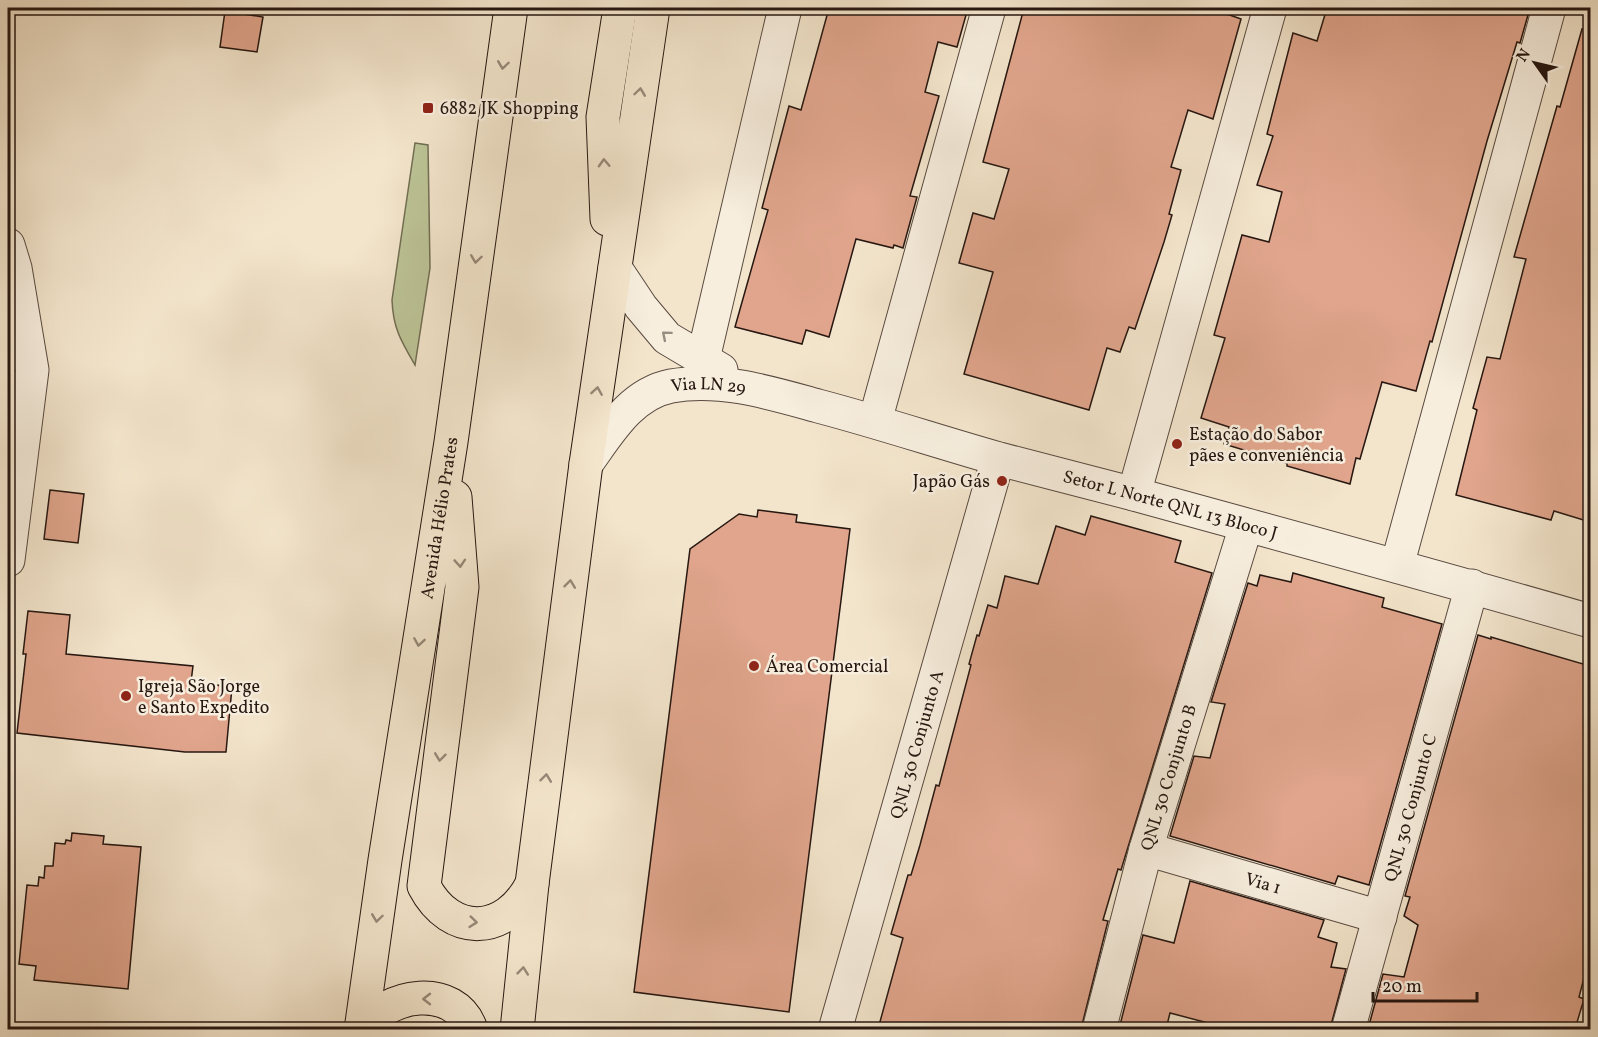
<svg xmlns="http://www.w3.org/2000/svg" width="1598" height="1037" font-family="Vollkorn,serif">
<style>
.green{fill:#bcc497;stroke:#716e54;stroke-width:1.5}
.building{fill:#e0a58c;stroke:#261711;stroke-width:1.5}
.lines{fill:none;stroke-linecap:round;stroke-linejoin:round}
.minor-casing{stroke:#594a40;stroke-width:35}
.major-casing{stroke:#261711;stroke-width:35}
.minor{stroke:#f7eede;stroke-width:33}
.major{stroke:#f3e5cc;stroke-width:33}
.oneway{stroke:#978878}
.oneway2{stroke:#998d82}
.poi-dot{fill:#8f2418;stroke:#f7eede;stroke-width:2}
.labels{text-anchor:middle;stroke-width:5;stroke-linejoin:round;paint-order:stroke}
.poi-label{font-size:18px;fill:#261711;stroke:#f7eede;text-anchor:start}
.street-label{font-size:18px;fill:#261711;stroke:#f7eede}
</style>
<rect width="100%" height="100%" fill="#f3e5cc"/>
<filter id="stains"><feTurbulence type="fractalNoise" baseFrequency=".00333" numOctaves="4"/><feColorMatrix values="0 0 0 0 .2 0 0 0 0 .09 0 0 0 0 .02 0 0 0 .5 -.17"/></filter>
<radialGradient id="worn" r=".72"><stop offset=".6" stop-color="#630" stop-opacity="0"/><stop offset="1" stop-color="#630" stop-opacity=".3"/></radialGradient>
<path class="green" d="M 415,143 L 428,145 L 430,268 L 415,365 C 401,341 393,328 392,300 Z"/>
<g class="building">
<path d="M 829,8 L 968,8 L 957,47 L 938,42 L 925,92 L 939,96 L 910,196 L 917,197 L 903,248 L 894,245 L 893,248 L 856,239 L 829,337 L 806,330 L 802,344 L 735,327 L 768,210 L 762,208 L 789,106 L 801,110 Z"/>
<path d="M 1024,8 L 1210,8 L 1241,19 L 1213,119 L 1188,110 L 1171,167 L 1181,170 L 1169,214 L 1172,215 L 1164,242 L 1135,329 L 1129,327 L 1120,352 L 1107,348 L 1089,410 L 964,374 L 993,272 L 959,263 L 973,213 L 994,219 L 1009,169 L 983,162 Z"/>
<path d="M 1327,8 L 1530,8 L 1520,43 L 1517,42 L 1487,141 L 1432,342 L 1430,341 L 1416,391 L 1382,382 L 1360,459 L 1356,458 L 1350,484 L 1287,466 L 1287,463 L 1224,444 L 1229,427 L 1201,418 L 1225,338 L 1214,335 L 1242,235 L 1269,242 L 1282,192 L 1257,185 L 1273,136 L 1267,134 L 1293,33 L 1317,41 Z"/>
<path d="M 225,11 L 263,17 L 257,52 L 220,47 Z"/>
<path d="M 1582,29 L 1590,31 L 1590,522 L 1554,511 L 1551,520 L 1456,495 L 1477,410 L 1473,408 L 1487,357 L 1500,359 L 1526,259 L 1514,257 L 1557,106 L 1560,107 Z"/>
<path d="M 50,490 L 84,494 L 78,543 L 44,539 Z"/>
<path d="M 758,510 L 797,515 L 796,522 L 850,529 L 789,1012 L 634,992 L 690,549 L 739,514 L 757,517 Z"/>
<path d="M 1091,516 L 1181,541 L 1175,562 L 1212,573 L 1121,870 L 1118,869 L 1103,920 L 1108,921 L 1081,1029 L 878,1029 L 903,938 L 891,934 L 908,875 L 911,875 L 920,845 L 936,785 L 939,786 L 971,665 L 969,664 L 977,635 L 979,636 L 988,605 L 997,608 L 1005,576 L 1038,584 L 1056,526 L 1085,535 Z"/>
<path d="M 1293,573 L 1384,598 L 1382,607 L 1442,624 L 1369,885 L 1338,876 L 1335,884 L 1170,836 L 1194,756 L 1210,758 L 1225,704 L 1211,702 L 1248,583 L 1257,586 L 1260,575 L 1291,582 Z"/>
<path d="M 28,611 L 70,615 L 66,654 L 193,666 L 191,682 L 232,687 L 226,752 L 185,752 L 17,733 L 26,654 L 23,654 Z"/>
<path d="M 1478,635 L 1491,639 L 1491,637 L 1590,666 L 1590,955 L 1579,997 L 1584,999 L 1575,1029 L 1368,1029 L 1383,974 L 1404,977 L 1418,925 L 1404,916 L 1410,897 L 1405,896 Z"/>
<path d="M 72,833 L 104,836 L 103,844 L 141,847 L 128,989 L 34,980 L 36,966 L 19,964 L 27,885 L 38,886 L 39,877 L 44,878 L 45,866 L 53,866 L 55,843 L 65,844 L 66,840 L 71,841 Z"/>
<path d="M 1190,881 L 1324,920 L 1318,937 L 1337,943 L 1331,967 L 1346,969 L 1330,1029 L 1231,1029 L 1170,1013 L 1166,1029 L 1119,1029 L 1143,935 L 1174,943 Z"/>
</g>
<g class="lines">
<defs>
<g id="minor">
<path d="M 8,245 L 15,268 L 32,370 L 8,560"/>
<path d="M 615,268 L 641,307 L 667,338 L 721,370"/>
<path d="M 703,359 L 785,8"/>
<path d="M 875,421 L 989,8"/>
<path id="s1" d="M 586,464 C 608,434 630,394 671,386 C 720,377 771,393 818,406 C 879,422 939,442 999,459 C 1044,471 1089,482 1134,494 C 1286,536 1439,577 1590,621"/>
<path d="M 1134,494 L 1270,8"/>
<path d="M 1397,566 L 1549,8"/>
<path id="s2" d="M 1146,849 L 1380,917"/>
<path id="s3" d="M 835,1030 L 998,459"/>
<path id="s4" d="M 1099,1030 L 1146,849 L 1246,526"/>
<path id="s5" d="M 1348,1030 L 1472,586"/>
</g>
<g id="major">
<path d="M 607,219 L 603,117 L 620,8"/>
<path d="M 455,497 L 462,587 L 424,886 C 451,938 506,935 532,884"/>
<path id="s6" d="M 361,1030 L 385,860 L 451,442 L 511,8"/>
<path d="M 364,1030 C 384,993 456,982 471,1030"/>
<path d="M 517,1030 L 532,884 L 586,464 L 653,8"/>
</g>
</defs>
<use href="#minor" class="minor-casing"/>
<use href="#major" class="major-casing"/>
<use href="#minor" class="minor"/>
<use href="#major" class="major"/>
</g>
<defs><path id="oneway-chevron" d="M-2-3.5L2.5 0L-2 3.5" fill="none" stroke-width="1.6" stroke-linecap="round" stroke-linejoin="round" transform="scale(1.5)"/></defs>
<g class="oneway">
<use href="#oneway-chevron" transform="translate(503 65) rotate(98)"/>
<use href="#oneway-chevron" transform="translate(640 92) rotate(-82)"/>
<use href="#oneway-chevron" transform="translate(604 163) rotate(-92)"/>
<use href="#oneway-chevron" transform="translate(476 259) rotate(98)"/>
<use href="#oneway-chevron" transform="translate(597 391) rotate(-81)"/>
<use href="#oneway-chevron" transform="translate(460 563) rotate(86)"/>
<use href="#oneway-chevron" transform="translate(570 584) rotate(-83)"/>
<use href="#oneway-chevron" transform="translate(419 642) rotate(99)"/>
<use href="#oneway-chevron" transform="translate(440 757) rotate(97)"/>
<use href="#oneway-chevron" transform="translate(546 778) rotate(-83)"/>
<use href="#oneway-chevron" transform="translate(377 918) rotate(98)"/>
<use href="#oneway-chevron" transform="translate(473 922) rotate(6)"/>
<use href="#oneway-chevron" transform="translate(523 971) rotate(-84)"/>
<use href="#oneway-chevron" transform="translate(427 999) rotate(180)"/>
</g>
<use class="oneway2" href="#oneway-chevron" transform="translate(666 335) rotate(-140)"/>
<g class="poi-dot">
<rect x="422" y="102" width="12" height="12" rx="3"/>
<circle cx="1177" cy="444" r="6"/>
<circle cx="1002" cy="481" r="6"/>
<circle cx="754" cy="666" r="6"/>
<circle cx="126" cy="696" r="6"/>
</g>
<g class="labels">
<g class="poi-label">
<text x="440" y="114">6882 JK Shopping</text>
<text x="1189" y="440">Estação do Sabor<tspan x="1189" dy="21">pães e conveniência</tspan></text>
<text x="990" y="487" text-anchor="end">Japão Gás</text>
<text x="766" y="672">Área Comercial</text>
<text x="138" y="692">Igreja São Jorge<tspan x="138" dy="21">e Santo Expedito</tspan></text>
</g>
<g class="street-label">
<text dy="6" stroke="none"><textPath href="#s1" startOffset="156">Via LN 29</textPath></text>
<text dy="6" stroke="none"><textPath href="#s1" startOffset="634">Setor L Norte QNL 13 Bloco J</textPath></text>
<text dy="6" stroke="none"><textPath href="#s6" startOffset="518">Avenida Hélio Prates</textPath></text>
<text dy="6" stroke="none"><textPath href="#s3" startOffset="297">QNL 30 Conjunto A</textPath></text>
<text dy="6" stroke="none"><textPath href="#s4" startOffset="262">QNL 30 Conjunto B</textPath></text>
<text dy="6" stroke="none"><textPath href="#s5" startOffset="231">QNL 30 Conjunto C</textPath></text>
<text dy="6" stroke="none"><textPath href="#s2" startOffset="122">Via 1</textPath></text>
</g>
</g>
<rect width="1598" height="1037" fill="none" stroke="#f3e5cc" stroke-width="30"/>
<rect x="9" y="9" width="1580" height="1019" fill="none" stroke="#261711" stroke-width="3"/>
<rect x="15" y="15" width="1568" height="1007" fill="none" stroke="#261711" stroke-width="1.5"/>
<g transform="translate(1535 63) rotate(304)" stroke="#f7eede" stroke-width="4.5" paint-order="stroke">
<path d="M0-4.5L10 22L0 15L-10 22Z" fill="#261711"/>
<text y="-9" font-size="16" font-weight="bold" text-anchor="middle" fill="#261711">N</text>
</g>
<path d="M1373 992v9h104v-9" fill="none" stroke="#261711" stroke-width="3"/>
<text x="1382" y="992" font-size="18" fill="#261711" stroke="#f7eede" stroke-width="4.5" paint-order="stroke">20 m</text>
<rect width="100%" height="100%" filter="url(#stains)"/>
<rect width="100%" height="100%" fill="url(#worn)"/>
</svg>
